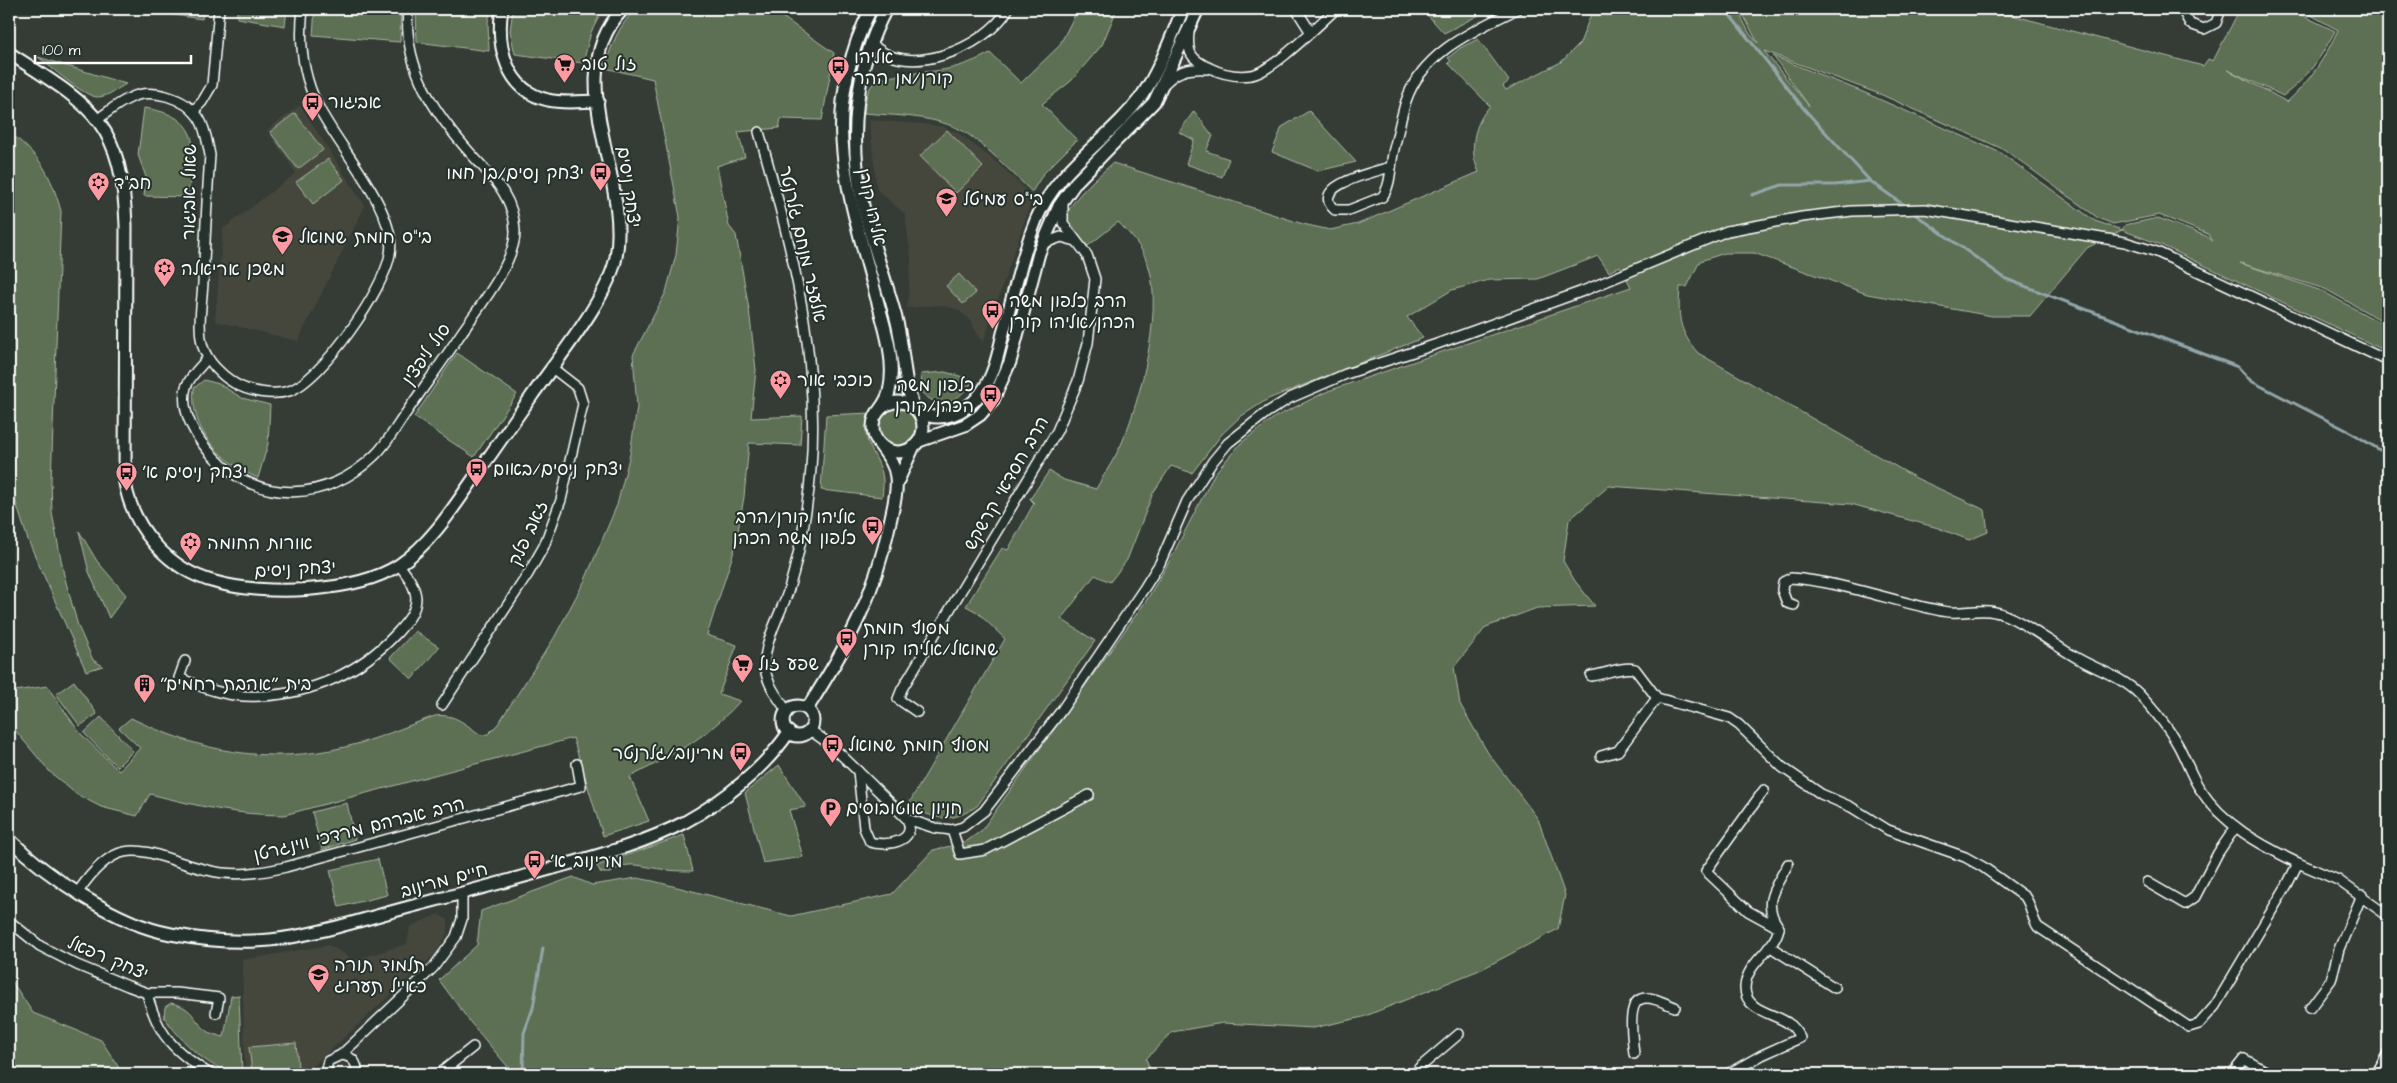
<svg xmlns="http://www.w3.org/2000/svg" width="2397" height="1083" font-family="'Architects Daughter','Playpen Sans Hebrew',sans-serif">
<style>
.built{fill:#44473e}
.green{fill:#5d6f52;stroke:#aeb7a8;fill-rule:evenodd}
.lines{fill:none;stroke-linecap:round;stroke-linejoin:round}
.stream{stroke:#93a6aa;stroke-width:3}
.minor-casing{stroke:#fff;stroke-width:12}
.tertiary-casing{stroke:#fff;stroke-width:15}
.minor{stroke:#26332d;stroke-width:9}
.tertiary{stroke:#26332d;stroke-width:11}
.labels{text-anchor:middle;stroke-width:4;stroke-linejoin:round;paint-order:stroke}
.poi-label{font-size:18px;fill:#fff;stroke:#26332d;text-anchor:start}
.street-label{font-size:18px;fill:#fff;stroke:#26332d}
</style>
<rect width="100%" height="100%" fill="#343c35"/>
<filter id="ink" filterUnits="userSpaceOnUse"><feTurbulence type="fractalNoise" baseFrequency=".02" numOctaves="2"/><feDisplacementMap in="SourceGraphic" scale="10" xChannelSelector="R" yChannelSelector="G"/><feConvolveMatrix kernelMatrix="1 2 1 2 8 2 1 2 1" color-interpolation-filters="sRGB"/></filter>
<g filter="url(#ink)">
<g class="built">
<path d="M 300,105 L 365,206 L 298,341 L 215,321 L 223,229 L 296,173 L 267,130 Z"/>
<path d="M 869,120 L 924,124 L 943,127 L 957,132 L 994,160 L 1033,196 L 983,343 L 969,319 L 957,309 L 938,305 L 907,308 L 911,258 L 905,214 L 877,190 Z"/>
<path d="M 438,914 L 448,920 L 448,926 L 447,934 L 435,954 L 311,1068 L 297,1074 L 245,1074 L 242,960 L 329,945 L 354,960 L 407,944 L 410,927 Z"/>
</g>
<g class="green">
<path d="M 133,9 L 204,9 L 202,19 Z"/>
<path d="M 237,9 L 287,9 L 285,26 L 237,18 Z"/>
<path d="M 315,9 L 401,9 L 400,42 L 313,35 Z"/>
<path d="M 416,9 L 491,9 L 488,22 L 489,51 L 417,42 Z"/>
<path d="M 513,9 L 581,9 L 599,17 L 591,32 L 583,63 L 515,54 L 510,31 Z"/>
<path d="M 635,9 L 771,9 L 834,53 L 822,120 L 781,119 L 779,128 L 738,132 L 745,157 L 717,166 L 729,226 L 736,235 L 749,309 L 756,370 L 751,418 L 802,416 L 800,445 L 749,443 L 744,497 L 735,548 L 707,635 L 737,645 L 719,694 L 740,701 C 707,738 673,755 630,777 L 649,821 L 603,836 L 573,738 L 284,815 C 236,815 197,806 150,794 L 137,816 L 101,807 L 76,794 L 50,772 L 9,723 L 9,692 L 47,686 L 80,733 L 119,771 L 140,748 L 119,728 L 131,718 C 201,752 268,765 345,747 C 376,740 406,726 435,716 C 455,713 466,725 481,735 L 488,734 L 498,724 L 554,638 L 585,580 L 617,505 L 630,454 L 637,407 L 633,355 L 666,292 L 676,255 L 680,217 L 653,79 L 605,68 C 611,44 619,27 635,9 Z"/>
<path d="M 1078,9 L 1117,9 L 1102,45 L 1071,81 L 1042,104 L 1077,140 L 1043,174 L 1032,192 C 1014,175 980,139 959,129 C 929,115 896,116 864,113 C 865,104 866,91 873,84 C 884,73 930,73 947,69 C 962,66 977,60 990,53 L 1021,83 L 1059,46 Z"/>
<path d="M 1422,9 L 1484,9 L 1485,12 L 1444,33 Z"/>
<path d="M 1593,9 L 1737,9 L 1750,34 L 1758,43 L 1740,9 L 1989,9 L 2203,66 L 2208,59 L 2213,61 L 2240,9 L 2289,9 L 2335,31 C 2320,59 2308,77 2283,96 L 2228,70 L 2287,102 C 2310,81 2325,58 2338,30 L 2300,9 L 2388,9 L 2388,324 L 2325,289 L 2240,263 L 2322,291 L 2388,327 L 2388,352 L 2159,244 L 2122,230 L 2087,248 L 2030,316 L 1992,316 L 1867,294 L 1754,253 L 1725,253 L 1700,261 L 1687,287 L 1680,287 C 1678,316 1678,330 1698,353 L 1916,478 L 1985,510 L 1988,532 L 1969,540 L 1938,528 L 1851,504 L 1609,486 L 1569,520 L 1563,561 L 1575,581 L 1595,606 L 1537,608 L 1486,627 L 1454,667 L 1460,704 L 1488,753 L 1538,819 L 1565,895 L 1558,929 L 1482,969 L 1363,1017 L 1313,1028 L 1223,1023 L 1172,1032 L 1146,1059 L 1152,1074 L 514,1074 L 470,1022 L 439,980 L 477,945 L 481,911 L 573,877 L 592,885 L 637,878 L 653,881 L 791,916 L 892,894 L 933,850 L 964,843 L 981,831 L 1146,601 L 1169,562 L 1215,473 L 1241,443 L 1275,417 L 1328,391 L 1631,287 L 1620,266 L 1609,272 L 1598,256 L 1538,279 L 1489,280 L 1452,290 L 1407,317 L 1423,338 L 1268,399 L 1240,417 L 1222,434 L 1192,473 L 1171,466 L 1153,493 L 1127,560 L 1110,582 L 1095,575 L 1061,619 L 1095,641 L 977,806 C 950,824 936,820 908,805 L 1005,639 L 977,612 L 966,606 L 1002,548 L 1008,550 L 1034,503 L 1030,499 L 1049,471 L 1064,480 L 1096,489 C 1104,474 1114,460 1121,445 C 1140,402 1168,298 1144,255 C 1138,242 1128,232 1118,222 L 1088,246 C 1082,240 1070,231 1067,223 C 1061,206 1102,173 1113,163 L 1303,224 L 1330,230 L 1358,224 L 1479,172 C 1468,150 1474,123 1490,106 L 1448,63 L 1451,61 L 1448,58 L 1460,48 L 1478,39 L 1509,81 L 1503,86 L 1506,90 L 1561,62 L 1580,43 ZM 1764,51 L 1882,95 L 2005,150 L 2098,218 L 2113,224 L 2159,215 L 2208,234 L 2213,241 L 2206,236 L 2158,218 L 2125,225 L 2122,230 L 2095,221 L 2001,153 L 1863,92 L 1773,56 L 1809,106 Z"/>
<path d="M 38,57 L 126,84 C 117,89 108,97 97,97 C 83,96 50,66 38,57 Z"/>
<path d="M 144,108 C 203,116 197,150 187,197 L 144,196 L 146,177 L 138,155 Z"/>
<path d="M 1194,111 L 1213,136 L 1206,151 L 1229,159 L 1222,177 L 1186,164 L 1194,140 L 1179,132 Z"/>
<path d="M 1309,111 L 1356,162 L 1318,171 L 1272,152 L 1282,127 Z"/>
<path d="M 295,113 L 323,150 L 298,169 L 270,132 Z"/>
<path d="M 947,130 L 983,167 L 956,193 L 920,156 Z"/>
<path d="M 9,132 C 41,157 50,172 61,211 L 51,481 L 52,513 L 64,575 L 78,626 L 93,660 L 103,666 L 86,671 L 28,540 L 9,481 Z"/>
<path d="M 328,159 L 344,180 L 313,204 L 296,182 Z"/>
<path d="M 959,274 L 976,293 L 963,304 L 946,286 Z"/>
<path d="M 457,353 L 517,394 L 474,457 L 414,417 Z"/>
<path d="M 945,372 L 974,380 C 959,400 943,413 922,393 L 921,374 Z"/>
<path d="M 204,380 L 219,384 L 242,398 L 270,405 L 268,444 L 258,478 C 222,463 189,430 194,388 Z"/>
<circle cx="898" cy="427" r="20"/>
<path d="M 870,413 C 858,440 875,449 882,473 C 884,481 883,490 882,497 L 821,490 L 826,415 Z"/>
<path d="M 79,531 L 97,561 L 126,595 L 109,618 L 89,572 Z"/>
<path d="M 415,631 L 439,647 L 412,679 L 390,658 Z"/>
<path d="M 74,681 L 97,714 L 80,726 L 56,694 Z"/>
<path d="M 101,717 L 133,751 L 117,767 L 84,733 Z"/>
<path d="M 779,765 L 806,807 L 789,810 L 803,857 L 763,863 L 745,793 Z"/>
<path d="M 347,803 L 355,839 L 322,850 L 312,812 Z"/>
<path d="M 684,835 L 693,871 C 683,871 671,871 661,869 C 642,867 627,859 611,873 L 601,873 L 597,866 Z"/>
<path d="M 378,859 L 387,895 L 339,907 L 330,870 Z"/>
<path d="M 9,977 L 33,1013 L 101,1040 L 123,1074 L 9,1074 Z"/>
<path d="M 239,995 L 242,1074 C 212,1074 180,1040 164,1017 L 165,1007 L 171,1003 C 196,1008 191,1020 209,1032 C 213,1034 219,1036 224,1037 L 231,996 Z"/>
<path d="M 296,1043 L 298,1067 L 252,1072 L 249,1047 Z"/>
</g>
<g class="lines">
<g class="stream">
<path d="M 1725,9 L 1805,110 L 1870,181"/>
<path d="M 1752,195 L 1782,185 L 1835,185 L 1870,181 L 1905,206"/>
<path d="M 1912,212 L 2006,279 L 2238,367 L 2251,381 L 2352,433 L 2388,455"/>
<path d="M 523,1074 L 524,1033 L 533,1008 L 543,948"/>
</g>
<defs>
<g id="minor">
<path d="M 1296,9 L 1310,31"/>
<path d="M 2182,9 L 2190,24 L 2204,29 L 2216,23 L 2221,9"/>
<path d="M 1189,32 C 1187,52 1190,59 1210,68 C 1222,74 1237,77 1251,75 C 1271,73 1319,24 1336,9"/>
<path d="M 871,42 C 904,82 987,47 1008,9"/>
<path d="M 1165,83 C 1178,70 1189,68 1207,69"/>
<path d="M 193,111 L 202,102 L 212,85 L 219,9"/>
<path d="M 98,119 C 108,112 118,103 130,98 C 151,87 186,98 199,118 C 206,129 207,142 210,155 C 207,197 205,240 203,283 C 202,302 197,328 203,347 C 208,362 221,375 234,383 C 248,392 273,396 289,391 C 322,380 385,288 390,254 C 398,210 336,145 317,104 C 302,73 299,42 303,9"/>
<path d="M 759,132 C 795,255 827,382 806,511 C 802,538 796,566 788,592 C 780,615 763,643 765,668 C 767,684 778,698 787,711"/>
<path d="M 1390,167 C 1375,172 1307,186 1335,210 L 1349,210 L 1382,197 C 1392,185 1390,164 1394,149 C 1398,133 1401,117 1406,101 C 1422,52 1475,30 1517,9"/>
<path d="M 1042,244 L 1061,237 L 1076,241"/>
<path d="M 208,358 C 200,367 190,376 186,387 C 179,412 198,441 214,457 C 259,506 328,501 374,456 C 387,444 396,427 406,413 C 423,388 441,364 458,338 C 475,312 516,263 515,231 C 514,197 493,178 472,155 C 434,113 403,67 408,9"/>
<path d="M 1794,605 L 1787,603 L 1782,590 L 1783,582 L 1791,578 C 1843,582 1891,601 1942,611 C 1959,615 1978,608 1995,612 C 2017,616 2055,646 2077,658 C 2098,670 2122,677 2139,694 C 2153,709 2168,727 2178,745 C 2186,759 2191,776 2200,789 C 2223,825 2261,845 2298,863"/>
<path d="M 185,661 L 179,678 C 206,689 230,698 260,696 C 313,694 360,672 396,634 C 405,624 416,613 416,598 C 415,585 407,575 399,565"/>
<path d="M 1591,676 C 1606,674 1621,666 1635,669 L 1657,698 L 1729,718 L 1739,725 L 1782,767 L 1821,794 L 1851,807 L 1888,830 L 1965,857 L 1983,867 L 2025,897 C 2032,906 2031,917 2038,927 L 2189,1027 L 2199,1024 L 2215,1006 L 2287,885 L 2298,863 L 2338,880 L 2388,916"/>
<path d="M 442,705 L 528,574 L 544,546 L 561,500 L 583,404 L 578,388 L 551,367"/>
<path d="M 917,712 L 898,699 L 902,689 L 1057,431 L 1078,381 L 1088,343 L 1095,279 L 1087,255 L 1063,223 L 1063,203"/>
<path d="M 810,730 L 831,745 L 907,819 L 935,828 L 952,830 L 963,827 L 984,811 L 1061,711 L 1145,587 L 1160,563 L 1187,501 L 1213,461 L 1228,443 L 1266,413 L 1290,398 L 1346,374 L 1437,344 L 1583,291 L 1727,231 L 1802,217 L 1852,211 L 1925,209 L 2125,242 L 2157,252 L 2388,361"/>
<path d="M 1601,756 L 1618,751 L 1657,698"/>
<path d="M 858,771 L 864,828 L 870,842 C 886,847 918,842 907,819"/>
<path d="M 1764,790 L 1706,871 L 1748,911 L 1779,928"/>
<path d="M 952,830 L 960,854 L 985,850 L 1089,795"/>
<path d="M 2147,882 L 2185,904 L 2195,897 L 2218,853 L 2235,828"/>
<path d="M 78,892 C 122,826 147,856 207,870 C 234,877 260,873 286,867 L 581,786 L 577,764"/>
<path d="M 9,921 L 40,946 L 77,965 L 128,986 L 147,993 L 177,993 L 219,998 L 216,1013"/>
<path d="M 1778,926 C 1761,902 1776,887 1788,864"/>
<path d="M 1769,946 L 1835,988"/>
<path d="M 147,993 C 157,1035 175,1052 210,1074"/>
<path d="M 2310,1008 L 2331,980 L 2339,949 L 2362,895"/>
<path d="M 1634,1054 C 1633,1042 1626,1004 1641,999 C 1651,995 1666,1004 1675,1007"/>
<path d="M 341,1055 L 433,968 L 456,937 L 462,919 L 462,893"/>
<path d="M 1419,1068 L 1459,1034"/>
<path d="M 325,1074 L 328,1061 L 341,1055 C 352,1056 358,1063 357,1074"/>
<path d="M 439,1074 L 473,1047"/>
<path d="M 1728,1074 L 1762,1055 L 1800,1038 C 1797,1032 1794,1026 1788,1023 C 1774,1013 1745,1011 1745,988 C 1746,962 1774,952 1779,928"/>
<path d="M 2232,1074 L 2244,1059 L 2271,1074"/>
</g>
<g id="tertiary">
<path d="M 502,9 C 496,45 506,91 548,100 C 564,104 582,101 598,101"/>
<path d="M 871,9 C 851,47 839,97 842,140 C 845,191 862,243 875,292 C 883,323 897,360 889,392 C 887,400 883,405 878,412"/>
<path d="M 886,9 C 855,67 849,137 862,201 C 871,242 887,282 897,322 C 904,350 903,380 914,408"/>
<path d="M 9,53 C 91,106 122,120 126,225 L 125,483 C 133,529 169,570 215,582 C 264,596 356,593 399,565 C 430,544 452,510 472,481 C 492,453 511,425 531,397 C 555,362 609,297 616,257 C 631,177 559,76 623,9"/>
<circle cx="898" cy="427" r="25"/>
<path d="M 919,413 C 943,423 966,413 981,393 C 995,375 999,350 1004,329 C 1014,293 1022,255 1036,220 C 1058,166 1110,140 1143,94 C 1160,69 1171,37 1183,9"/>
<path d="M 919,441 L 965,425 L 980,415 L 993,400 L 1010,362 L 1039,253 L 1059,206 L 1076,182 L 1154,102 L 1198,9"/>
<path d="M 897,483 L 913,448"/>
<circle cx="798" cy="721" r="15"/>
<path d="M 807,709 C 848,645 874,598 890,522 C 893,508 898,491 896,477 C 895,464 886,454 879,444"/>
<path d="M 9,839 C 48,877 116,924 171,934 C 202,940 238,943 270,940 C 318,935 366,918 413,906 C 459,894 504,882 550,869 C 596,856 643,844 685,822 C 723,801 764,769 789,732"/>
<path d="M 2378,1074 L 2388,1056"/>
</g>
</defs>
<use href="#minor" class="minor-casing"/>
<use href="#tertiary" class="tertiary-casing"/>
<use href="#minor" class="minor"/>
<use href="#tertiary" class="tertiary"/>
</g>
</g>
<defs>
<symbol id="supermarket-pin" viewBox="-11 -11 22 30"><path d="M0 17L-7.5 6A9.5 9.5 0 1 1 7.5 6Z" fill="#ff9aa2" stroke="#26332d"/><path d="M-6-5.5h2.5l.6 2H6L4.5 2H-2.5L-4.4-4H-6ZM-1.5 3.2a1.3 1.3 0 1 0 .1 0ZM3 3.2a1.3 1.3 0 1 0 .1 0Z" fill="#111"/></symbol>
<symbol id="bus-pin" viewBox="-11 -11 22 30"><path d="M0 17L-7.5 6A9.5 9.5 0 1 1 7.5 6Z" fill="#ff9aa2" stroke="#26332d"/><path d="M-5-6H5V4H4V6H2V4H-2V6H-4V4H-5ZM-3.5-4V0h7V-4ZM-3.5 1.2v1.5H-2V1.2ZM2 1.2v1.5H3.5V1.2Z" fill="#111"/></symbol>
<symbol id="synagogue-pin" viewBox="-11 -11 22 30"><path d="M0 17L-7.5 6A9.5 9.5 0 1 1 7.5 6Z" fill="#ff9aa2" stroke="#26332d"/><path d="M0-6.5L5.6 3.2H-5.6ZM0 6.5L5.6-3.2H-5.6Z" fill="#111"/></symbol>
<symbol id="school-pin" viewBox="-11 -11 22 30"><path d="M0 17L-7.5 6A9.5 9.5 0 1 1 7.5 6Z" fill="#ff9aa2" stroke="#26332d"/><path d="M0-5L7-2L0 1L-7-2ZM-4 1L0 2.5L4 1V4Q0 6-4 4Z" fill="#111"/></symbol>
<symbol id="building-pin" viewBox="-11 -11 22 30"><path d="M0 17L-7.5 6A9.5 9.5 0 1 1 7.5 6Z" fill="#ff9aa2" stroke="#26332d"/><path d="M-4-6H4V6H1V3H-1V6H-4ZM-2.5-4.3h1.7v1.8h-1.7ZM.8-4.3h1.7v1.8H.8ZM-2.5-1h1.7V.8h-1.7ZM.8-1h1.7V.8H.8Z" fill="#111"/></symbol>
<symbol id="parking-pin" viewBox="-11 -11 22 30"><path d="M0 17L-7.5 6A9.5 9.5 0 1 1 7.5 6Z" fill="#ff9aa2" stroke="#26332d"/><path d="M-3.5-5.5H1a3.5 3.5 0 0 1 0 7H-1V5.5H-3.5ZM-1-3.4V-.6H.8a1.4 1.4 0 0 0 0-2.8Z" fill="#111"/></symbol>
</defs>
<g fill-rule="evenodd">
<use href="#supermarket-pin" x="552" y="52" width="25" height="34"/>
<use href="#bus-pin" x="826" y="54" width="25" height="34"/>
<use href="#bus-pin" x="300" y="90" width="25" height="34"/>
<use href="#bus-pin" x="588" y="160" width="25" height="34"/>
<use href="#synagogue-pin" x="86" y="170" width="25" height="34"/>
<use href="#school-pin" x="934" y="186" width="25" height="34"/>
<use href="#school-pin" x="270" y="224" width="25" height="34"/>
<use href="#synagogue-pin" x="152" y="256" width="25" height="34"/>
<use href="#bus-pin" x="980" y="298" width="25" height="34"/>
<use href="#synagogue-pin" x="768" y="368" width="25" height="34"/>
<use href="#bus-pin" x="978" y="382" width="25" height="34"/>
<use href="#bus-pin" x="464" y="456" width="25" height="34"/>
<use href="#bus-pin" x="114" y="460" width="25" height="34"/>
<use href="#bus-pin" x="860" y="514" width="25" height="34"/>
<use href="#synagogue-pin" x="178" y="530" width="25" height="34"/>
<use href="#bus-pin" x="834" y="626" width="25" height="34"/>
<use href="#supermarket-pin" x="730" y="652" width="25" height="34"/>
<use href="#building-pin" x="132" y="672" width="25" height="34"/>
<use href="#bus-pin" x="820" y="732" width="25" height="34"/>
<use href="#bus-pin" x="728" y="740" width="25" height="34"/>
<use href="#parking-pin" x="818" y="796" width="25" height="34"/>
<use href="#bus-pin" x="522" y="848" width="25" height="34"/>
<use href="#school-pin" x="306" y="962" width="25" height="34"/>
</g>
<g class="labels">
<g class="poi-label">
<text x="854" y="63">אליהו<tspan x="854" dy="21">קורן/מן ההר</tspan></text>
<text x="581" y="70">זול טוב</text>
<text x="328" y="108">אביגור</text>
<text x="584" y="179" text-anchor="end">יצחק נסים/בן חמו</text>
<text x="114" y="189">חב"ד</text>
<text x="963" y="205">בי"ס עמיטל</text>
<text x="299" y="243">בי"ס חומת שמואל</text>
<text x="181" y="275">משכן אריאלה</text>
<text x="1009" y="307">הרב כלפון משה<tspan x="1009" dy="21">הכהן/אליהו קורן</tspan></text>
<text x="797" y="386">כוכבי אור</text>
<text x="974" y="391" text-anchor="end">כלפון משה<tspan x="974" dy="21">הכהן/קורן</tspan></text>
<text x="493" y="475">יצחק ניסים/באום</text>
<text x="142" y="478">יצחק ניסים א׳</text>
<text x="856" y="523" text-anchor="end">אליהו קורן/הרב<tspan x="856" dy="21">כלפון משה הכהן</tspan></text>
<text x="207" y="549">אורות החומה</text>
<text x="863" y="634">מסוף חומת<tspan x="863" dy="21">שמואל/אליהו קורן</tspan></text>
<text x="758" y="670">שפע זול</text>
<text x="160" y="690">בית ״אהבת רחמים״</text>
<text x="848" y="751">מסוף חומת שמואל</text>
<text x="724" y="759" text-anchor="end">מרינוב/גלרנטר</text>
<text x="846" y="814">חניון אוטובוסים</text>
<text x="550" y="867">מרינוב א׳</text>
<text x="334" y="971">תלמוד תורה<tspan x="334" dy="21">כאייל תערוג</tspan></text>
</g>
<g class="street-label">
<text transform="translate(629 187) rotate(82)" y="6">יצחק ניסים</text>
<text transform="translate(189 192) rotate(-89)" y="6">שאול אביגור</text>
<text transform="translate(872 207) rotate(77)" y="6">אליהו קורן</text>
<text transform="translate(803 244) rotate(77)" y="6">אלעזר מנחם גלרנטר</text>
<text transform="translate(426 354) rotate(-55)" y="6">סול ליפצין</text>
<text transform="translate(1006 483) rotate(-60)" y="6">הרב חסדאי קרשקש</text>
<text transform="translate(528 533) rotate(-65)" y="6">זאב פלק</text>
<text transform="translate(295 569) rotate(-3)" y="6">יצחק ניסים</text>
<text transform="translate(359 829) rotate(-14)" y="6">הרב אברהם מרדכי ווינגרטן</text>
<text transform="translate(444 880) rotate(-15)" y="6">חיים מרינוב</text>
<text transform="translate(108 958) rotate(23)" y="6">יצחק רפאל</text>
</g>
</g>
<rect width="2397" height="1083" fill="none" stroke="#26332d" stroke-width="30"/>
<rect x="15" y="15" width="2367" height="1053" fill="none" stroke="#fff" stroke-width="2" filter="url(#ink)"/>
<path d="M35 55v8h156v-8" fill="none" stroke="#ffffff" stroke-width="2.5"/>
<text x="42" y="55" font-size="15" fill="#ffffff" stroke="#26332d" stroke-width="4" paint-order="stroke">100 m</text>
</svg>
